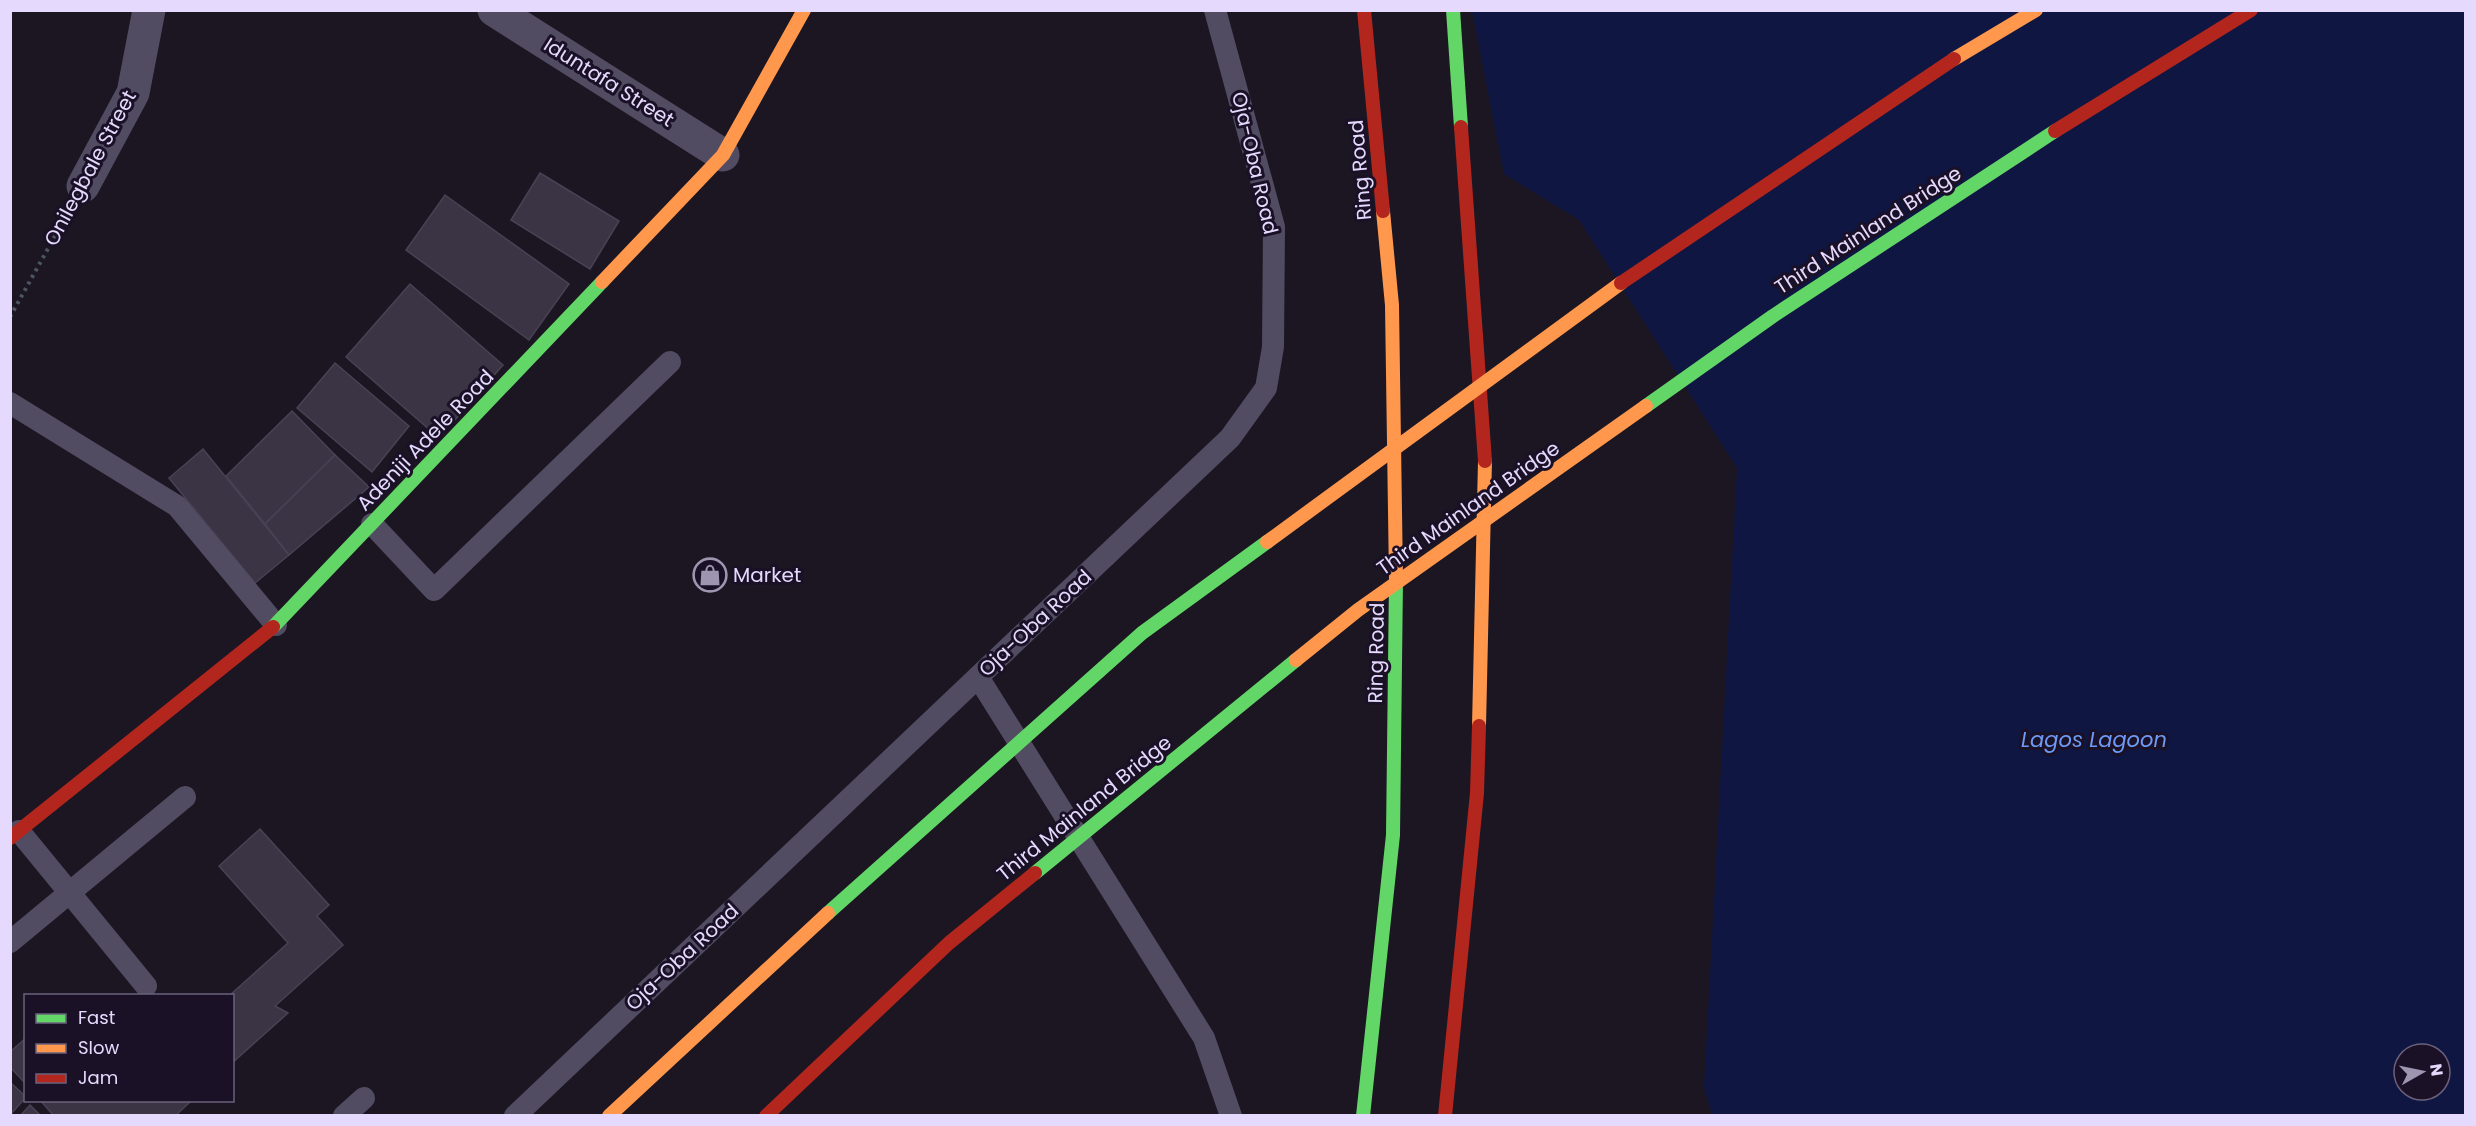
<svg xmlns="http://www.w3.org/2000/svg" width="2476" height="1126" font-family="Poppins,sans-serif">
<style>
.water{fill:#0f1641;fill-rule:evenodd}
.building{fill:#3b3444;stroke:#494255;stroke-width:1.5}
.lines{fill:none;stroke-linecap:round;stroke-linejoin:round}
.path{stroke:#4d5463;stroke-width:4;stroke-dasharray:3 4.5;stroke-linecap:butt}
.lane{stroke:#514c62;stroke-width:22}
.street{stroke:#514c62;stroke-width:33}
.fast{stroke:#63d668;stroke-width:14}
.slow{stroke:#ff974d;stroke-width:14}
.jam{stroke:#b3261e;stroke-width:14}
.fast-bridge{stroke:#63d668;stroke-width:14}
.slow-bridge{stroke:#ff974d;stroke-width:14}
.jam-bridge{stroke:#b3261e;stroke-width:14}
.labels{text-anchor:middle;stroke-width:6;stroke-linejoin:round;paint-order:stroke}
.street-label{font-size:20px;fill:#e5dafd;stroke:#1a1127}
.poi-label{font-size:20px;fill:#e5dafd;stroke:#1a1127;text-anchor:start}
.water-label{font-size:21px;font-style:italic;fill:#6e9af7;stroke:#1a1127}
</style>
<rect width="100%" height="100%" fill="#1b1622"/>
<path class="water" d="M 1472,11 L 2465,11 L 2465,1115 L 1712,1115 L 1704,1087 L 1737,468 L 1579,220 L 1504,174 ZM 2404,1054 L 2440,1054 L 2440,1090 L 2404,1090 Z"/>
<g class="building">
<path d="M 540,173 L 619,221 L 590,269 L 511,220 Z"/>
<path d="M 445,195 L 569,284 L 529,340 L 406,250 Z"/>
<path d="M 410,284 L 503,365 L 439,438 L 346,357 Z"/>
<path d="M 335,363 L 409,426 L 372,472 L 297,408 Z"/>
<path d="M 292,411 L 335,455 L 265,524 L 226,476 Z"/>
<path d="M 203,449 L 289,555 L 255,583 L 169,478 Z"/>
<path d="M 335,455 L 369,487 L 289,555 L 265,524 Z"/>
<path d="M 260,829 L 329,905 L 317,916 L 343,945 L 275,1006 L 288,1013 L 232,1063 L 232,996 L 229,996 L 288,943 L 219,866 Z"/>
<path d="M 26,1038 L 26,1084 L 10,1067 L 10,1052 Z"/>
<path d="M 10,1082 L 26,1097 L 10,1115 Z"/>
<path d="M 40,1100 L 192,1100 L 175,1116 L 54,1116 Z"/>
<path d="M 30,1105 L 41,1116 L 20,1116 Z"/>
</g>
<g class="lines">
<path class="path" d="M 10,317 L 65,218"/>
<g class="lane">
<path d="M 10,403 L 177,506 L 276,625"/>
<path d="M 372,524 L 434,590 L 670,362"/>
<path d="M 978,677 L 1204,1038 L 1231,1116"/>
<path d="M 19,831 L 146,986"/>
<path d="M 10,942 L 185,797"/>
<path d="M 344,1116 L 364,1098"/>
<path d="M 515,1116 L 1230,438 L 1266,388 L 1273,347 L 1274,227 L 1215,10"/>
</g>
<g class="street">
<path d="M 494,10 L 723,155"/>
<path d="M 83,186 L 133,93 L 149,10"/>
</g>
<g class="fast">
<path d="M 1453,10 L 1461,127"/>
<path d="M 273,627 L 602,282"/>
<path d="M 1363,1116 L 1393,835 L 1396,580"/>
</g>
<g class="slow">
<path d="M 1383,211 L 1392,305 L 1396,580"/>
<path d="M 602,282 L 723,155 L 804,10"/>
<path d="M 1479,726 L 1485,461"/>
</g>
<g class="jam">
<path d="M 1364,10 L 1383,211"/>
<path d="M 1461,127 L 1485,461"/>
<path d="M 10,838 L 273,627"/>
<path d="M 1445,1116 L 1477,793 L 1479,726"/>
</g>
<g class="fast-bridge">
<path d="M 1646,406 L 1773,316 L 2055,131"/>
<path d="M 1035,873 L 1296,660"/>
<path d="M 828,913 L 1142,633 L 1267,542"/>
</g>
<g class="slow-bridge">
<path d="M 1954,59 L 2036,10"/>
<path d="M 1267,542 L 1621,283"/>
<path d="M 1296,660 L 1358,610 L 1646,406"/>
<path d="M 609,1116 L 828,913"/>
</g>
<g class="jam-bridge">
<path d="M 2055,131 L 2251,10"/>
<path d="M 1621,283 L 1954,59"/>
<path d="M 766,1116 L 949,943 L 1035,873"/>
</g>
</g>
<defs>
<symbol id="shop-ring" viewBox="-11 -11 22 22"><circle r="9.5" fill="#1a1127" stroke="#9e95b0" stroke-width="1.5"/><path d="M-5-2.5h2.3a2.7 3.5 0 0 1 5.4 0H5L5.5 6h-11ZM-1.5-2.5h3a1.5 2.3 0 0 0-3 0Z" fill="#9e95b0"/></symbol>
</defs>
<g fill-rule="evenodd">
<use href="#shop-ring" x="691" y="556" width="38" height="38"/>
</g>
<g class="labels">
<g class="street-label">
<text transform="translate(609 82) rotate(32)" y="7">Iduntafa Street</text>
<text transform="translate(1255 163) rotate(77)" y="7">Oja-Oba Road</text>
<text transform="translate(90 168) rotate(-62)" y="7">Onilegbale Street</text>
<text transform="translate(1360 170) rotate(-95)" y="7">Ring Road</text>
<text transform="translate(1868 230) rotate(-33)" y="7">Third Mainland Bridge</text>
<text transform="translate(425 440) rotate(-46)" y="7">Adeniji Adele Road</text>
<text transform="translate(1468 508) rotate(-35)" y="7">Third Mainland Bridge</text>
<text transform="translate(1035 623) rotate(-43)" y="7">Oja-Oba Road</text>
<text transform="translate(1376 653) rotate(-89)" y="7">Ring Road</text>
<text transform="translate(1084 808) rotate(-39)" y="7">Third Mainland Bridge</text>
<text transform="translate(682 957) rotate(-43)" y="7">Oja-Oba Road</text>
</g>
<g class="poi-label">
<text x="733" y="582">Market</text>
</g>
<g class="water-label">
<text x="2094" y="747">Lagos Lagoon</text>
</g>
</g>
<rect width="2476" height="1126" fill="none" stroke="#e5dafd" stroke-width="24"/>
<rect x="24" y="994" width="210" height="108" fill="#1a1127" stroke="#6b617d" stroke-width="1.5"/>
<rect x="36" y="1014" width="30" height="9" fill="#63d668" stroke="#6b617d" stroke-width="1.5"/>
<text x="78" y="1024" font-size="18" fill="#e5dafd">Fast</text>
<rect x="36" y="1044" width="30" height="9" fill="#ff974d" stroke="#6b617d" stroke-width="1.5"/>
<text x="78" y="1054" font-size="18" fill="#e5dafd">Slow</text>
<rect x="36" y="1074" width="30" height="9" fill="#b3261e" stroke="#6b617d" stroke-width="1.5"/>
<text x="78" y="1084" font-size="18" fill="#e5dafd">Jam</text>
<g transform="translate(2422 1072) rotate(81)"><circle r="28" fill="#1a1127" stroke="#6b617d" stroke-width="1.5"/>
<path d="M0-4.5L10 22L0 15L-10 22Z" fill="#9e95b0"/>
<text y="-9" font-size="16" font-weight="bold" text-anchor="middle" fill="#e5dafd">N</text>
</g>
</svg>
